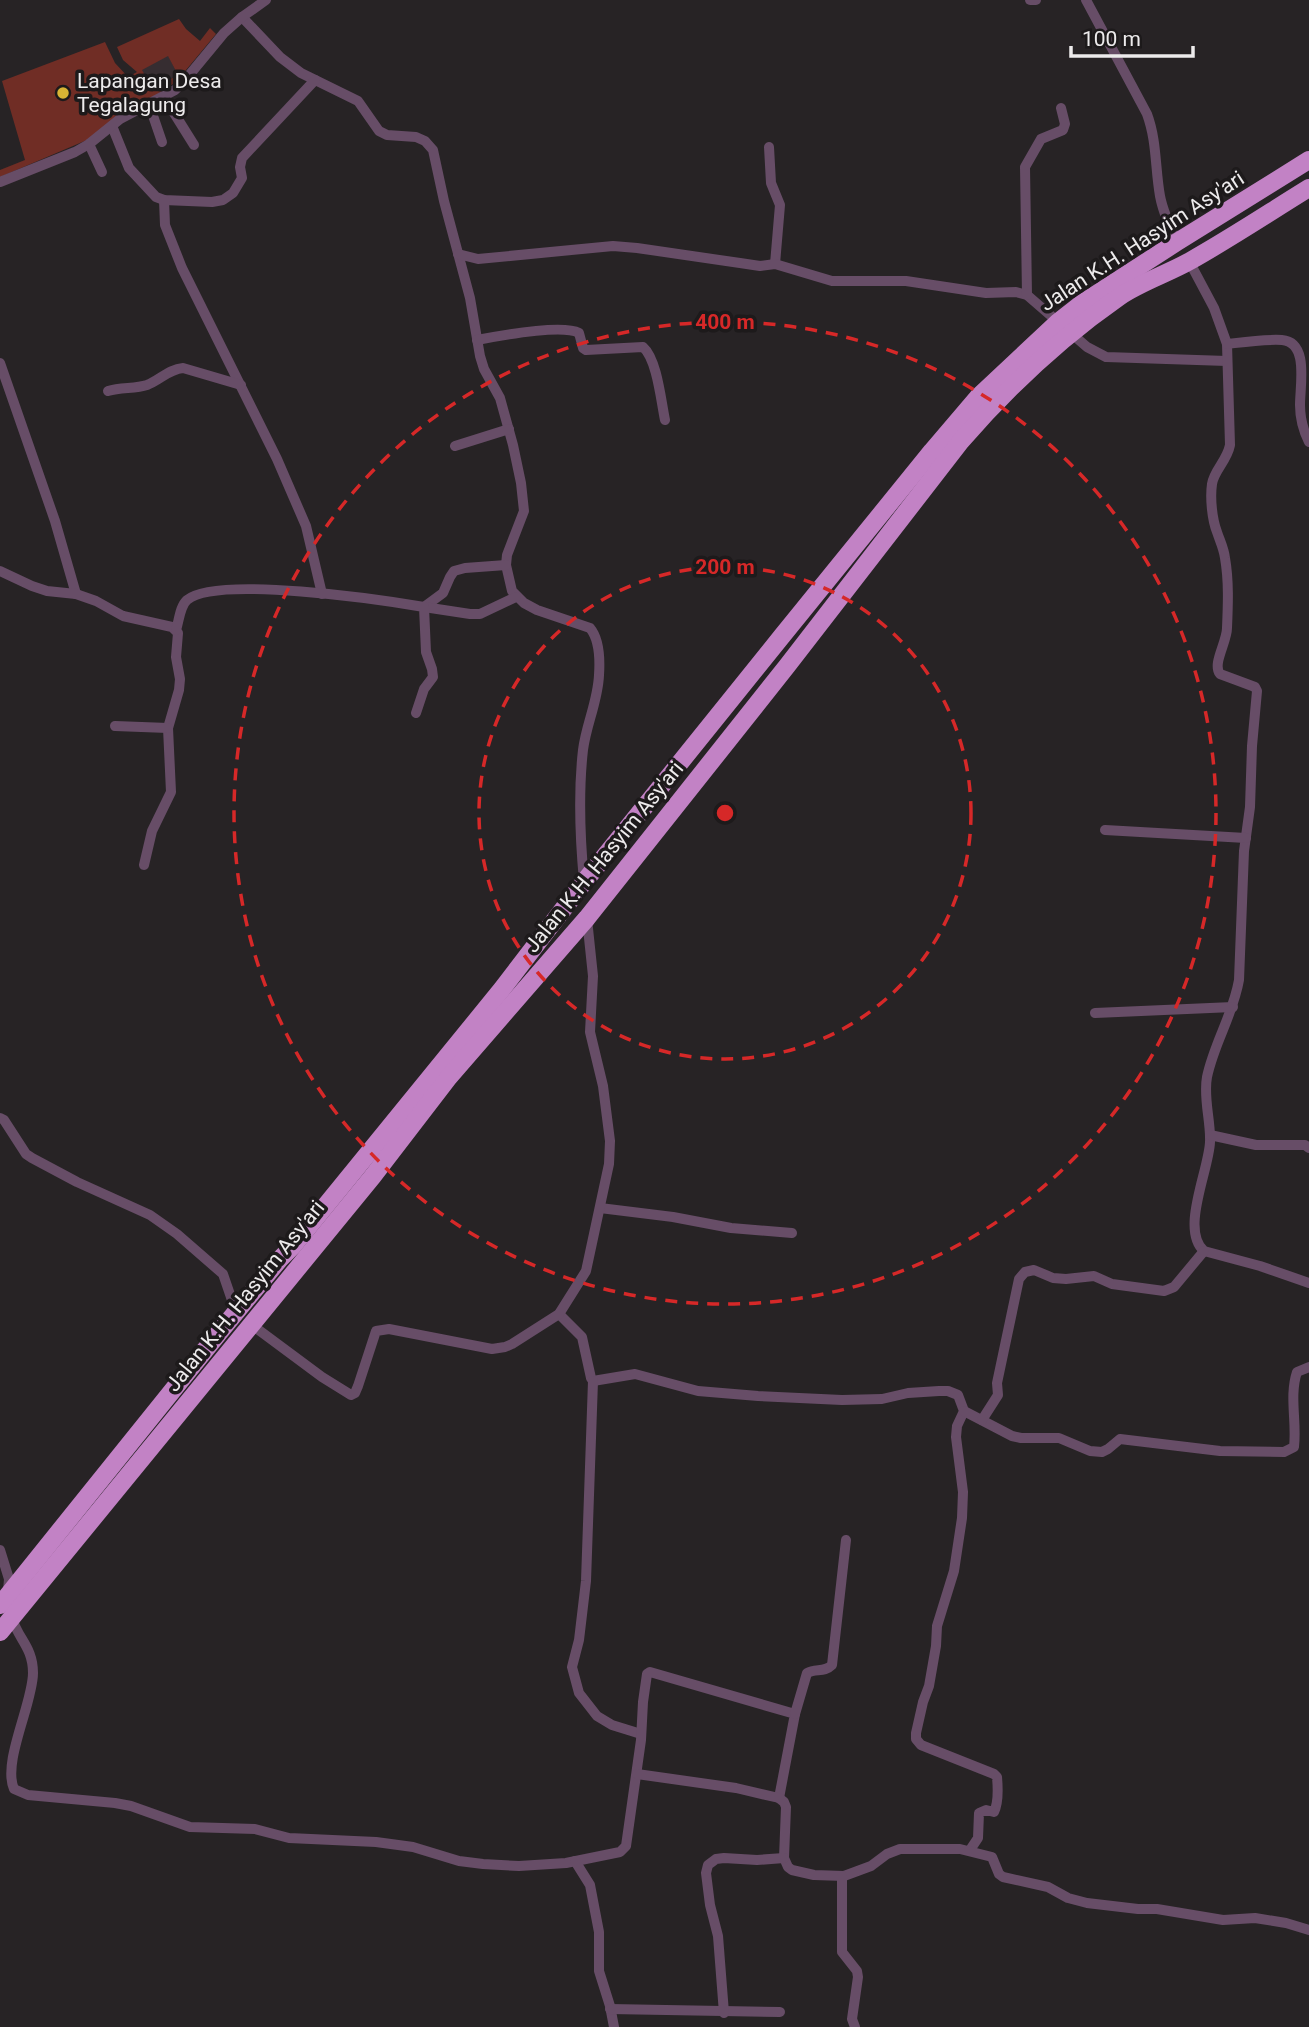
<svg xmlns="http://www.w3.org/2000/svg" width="1309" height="2027" font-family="Roboto,sans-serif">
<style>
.built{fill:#362d31}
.green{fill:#702d25;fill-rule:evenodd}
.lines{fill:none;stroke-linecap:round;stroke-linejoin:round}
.street{stroke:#674d67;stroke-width:10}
.highway{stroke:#c282c5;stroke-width:18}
.ring{fill:none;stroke:#d62828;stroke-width:3.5;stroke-dasharray:12 9}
.poi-dot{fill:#d8b434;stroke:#1d1a1b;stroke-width:2.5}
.labels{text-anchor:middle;stroke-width:7;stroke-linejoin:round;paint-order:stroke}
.poi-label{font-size:21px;fill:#edebec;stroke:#1d1a1b;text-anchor:start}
.street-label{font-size:21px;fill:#edebec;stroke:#1d1a1b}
.centre{fill:#d62828;stroke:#1d1a1b;stroke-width:3.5}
.ring-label{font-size:21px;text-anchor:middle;font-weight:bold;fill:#d62828;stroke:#1d1a1b;stroke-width:7;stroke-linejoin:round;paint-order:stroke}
</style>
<rect width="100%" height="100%" fill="#272325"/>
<path class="built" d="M 168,55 L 178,75 L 152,90 L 141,70 Z"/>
<path class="green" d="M 179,19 L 186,29 L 200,41 L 210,28 L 216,34 L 176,82 L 87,140 L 0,177 L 0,170 L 25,160 L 2,81 L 105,42 L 115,63 L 128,77 L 137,72 L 123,60 L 117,47 ZM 168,56 L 178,75 L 153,89 L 142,70 Z"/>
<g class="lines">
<g class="street">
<path d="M 1030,0 L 1036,0"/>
<path d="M 1086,0 L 1147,114 C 1157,141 1155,168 1160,196 C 1163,212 1170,227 1177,242"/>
<path d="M 242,17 L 280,57 L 301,73 L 358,101 L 379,131 L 387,135 L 416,137 L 425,141 L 433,150 L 444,201 L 470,298 L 480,356 L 484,369 L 500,398 L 513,445 L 521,483 L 524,511 L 507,555 L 506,565 L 512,591 L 524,603 L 537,610 L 590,628 C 600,640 600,660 599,675 C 598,701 586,725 583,750 C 578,794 580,838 584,881"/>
<path d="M 164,97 L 194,145"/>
<path d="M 149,104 L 162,142"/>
<path d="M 112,126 L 129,168 L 156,197 L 164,200 L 212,202 L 223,200 L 233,193 L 242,178 L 240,167 L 242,158 L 315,80"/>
<path d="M 89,144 L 102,172"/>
<path d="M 769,147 L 771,183 L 780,205 L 775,264"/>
<path d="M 0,182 L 75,152 L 89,144 L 120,119 L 175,90 L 186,79 L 224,33 L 242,17 L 266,0"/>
<path d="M 164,200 L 165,225 L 182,268 L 277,459 L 306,526 L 322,594"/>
<path d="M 458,254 L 478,259 L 613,246 L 637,248 L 740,263 L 760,266 L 775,264 L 832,281 L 906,281 L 986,293 L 1016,292 L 1027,295 L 1087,347 L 1106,357 L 1227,361"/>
<path d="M 1189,261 L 1214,308 L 1227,344 L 1230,445 C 1227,461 1214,470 1212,484 C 1210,498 1212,519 1217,532 C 1220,541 1224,549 1225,558 C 1229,581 1228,605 1227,628 C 1227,642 1212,664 1220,674 L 1255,687 L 1257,691 L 1252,746 L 1250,807 L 1244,851 L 1239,980 C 1233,1015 1214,1043 1207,1077 C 1203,1098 1211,1121 1210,1142 C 1209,1170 1180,1230 1204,1251 L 1260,1266 L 1309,1283"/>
<path d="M 1027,295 L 1025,167 L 1041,139 L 1063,130 L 1065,124 L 1061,108"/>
<path d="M 477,340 C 498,336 562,324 579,333 L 583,348 L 586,350 L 643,347 C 657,359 661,401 665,420"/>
<path d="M 1227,344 C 1244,342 1264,339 1282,340 C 1309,342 1300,385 1300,405 C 1300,418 1303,430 1309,442"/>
<path d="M 0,363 L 55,521 L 76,594"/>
<path d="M 108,391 C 121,387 135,389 147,385 C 160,380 169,369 183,368 L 241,385"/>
<path d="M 455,446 L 509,429"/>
<path d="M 0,571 L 32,586 L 47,591 L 76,594 L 96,601 L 123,616 L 172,627 L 178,633 L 176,657 L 180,679 L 179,690 L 168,728 L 171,792 L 152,831 L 144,865"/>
<path d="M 424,607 L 443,593 L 450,577 L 454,571 L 465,568 L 506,565"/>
<path d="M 424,607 L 470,614 L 480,614 L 516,597"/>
<path d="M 176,630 C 179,621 180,606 187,600 C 216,575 383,600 424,607 L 426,652 L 432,669 L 433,677 L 424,689 L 416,713"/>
<path d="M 115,726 L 168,728"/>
<path d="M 1105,830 L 1246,838"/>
<path d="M 1095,1013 L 1233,1007"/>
<path d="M 0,1118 L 4,1120 L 26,1154 L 32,1158 L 77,1182 L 150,1215 L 177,1234 L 223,1274 L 236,1312"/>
<path d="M 1210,1135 L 1256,1145 L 1305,1145 L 1309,1148"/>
<path d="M 600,1208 L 673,1217 L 731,1228 L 792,1233"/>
<path d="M 559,1314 L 582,1337 L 591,1378 L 593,1381 L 635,1374 L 698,1391 L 758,1396 L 842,1400 L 882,1399 L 908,1393 L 939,1391 L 948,1391 L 958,1395 L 964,1411 L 957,1426 L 956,1437 L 963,1492 L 962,1518 L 954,1571 L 937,1626 L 936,1646 L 929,1686 L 923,1702 L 916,1733 L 916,1739 L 921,1745 L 994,1774 L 997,1777 C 998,1788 999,1802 994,1812 L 986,1810 L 979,1813 L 978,1838 L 970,1850"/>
<path d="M 252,1325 L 322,1377 L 351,1395 L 355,1393 L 358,1386 L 376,1331 L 389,1329 L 492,1349 L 505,1347 L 512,1344 L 559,1314 L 586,1271 L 609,1164 L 610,1141 L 603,1086 L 590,1032 L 593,976 L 587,919"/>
<path d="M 593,1381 L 586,1581 L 579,1640 L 572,1667 L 579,1693 L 597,1716 L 612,1725 L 641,1734"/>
<path d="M 964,1411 L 1012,1436 L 1021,1438 L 1059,1438 L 1090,1451 L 1102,1452 L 1108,1449 L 1120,1439 L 1220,1451 L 1284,1452 L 1294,1447 C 1297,1422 1289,1396 1297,1372 L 1309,1367"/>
<path d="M 982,1420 L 998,1395 L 997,1383 L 1019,1279 L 1025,1272 L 1034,1270 L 1053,1278 L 1066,1279 L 1094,1276 L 1112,1284 L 1164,1291 L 1174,1287 L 1204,1251"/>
<path d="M 0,1550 L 9,1579 L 8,1591"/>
<path d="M 12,1618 C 18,1639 33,1647 33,1673 C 33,1703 2,1762 14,1789 L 28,1795 L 115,1803 L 131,1806 L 190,1827 L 255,1829 L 289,1838 L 376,1842 L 413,1847 L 459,1861 L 483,1864 L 519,1866 L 566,1863 L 620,1852 L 626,1846 L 641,1740 L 643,1702 L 647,1674 L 650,1672 L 795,1714 L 779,1798"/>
<path d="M 795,1714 L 807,1673 C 816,1668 824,1673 832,1665 L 846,1540"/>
<path d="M 637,1774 L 736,1788 L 779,1798 L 784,1802 L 786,1807 L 784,1858 L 788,1867 L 792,1870 L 814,1875 L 844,1876 L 871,1866 L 887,1854 L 900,1849 L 960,1849 L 992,1857 L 999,1874 L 1003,1877 L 1048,1887 L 1068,1898 L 1087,1903 L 1138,1909 L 1157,1909 L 1223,1920 L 1255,1918 L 1286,1923 L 1309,1930"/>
<path d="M 575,1861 L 590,1885 L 599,1932 L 599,1971 L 610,2006 L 614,2027"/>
<path d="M 842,1876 L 842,1952 L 857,1971 L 858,1977 L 852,2019 L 855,2027"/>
<path d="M 610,2009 L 780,2012"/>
<path d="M 724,2013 L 718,1936 L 710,1905 L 706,1873 L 708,1865 L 716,1859 L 724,1858 L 757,1860 L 784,1858"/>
</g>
<g class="highway">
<path d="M 0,1605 L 222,1329 L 279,1260 L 292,1247 L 502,989 L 584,882 L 782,636 L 932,451 L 978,397 L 1058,322 L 1081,304 L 1177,242 L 1309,160"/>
<path d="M 0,1632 L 373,1176 L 449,1077 L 587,918 L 787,666 L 961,441 C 1008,387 1060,338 1119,297 C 1141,282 1167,274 1190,261 C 1231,238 1270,212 1309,188"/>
</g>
</g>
<g class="ring">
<circle cx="725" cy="813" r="246"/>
<circle cx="725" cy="813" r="491"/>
</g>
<circle class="poi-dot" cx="63" cy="93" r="7"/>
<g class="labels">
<g class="poi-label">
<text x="77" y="88">Lapangan Desa<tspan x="77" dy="24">Tegalagung</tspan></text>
</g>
<g class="street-label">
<text transform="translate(1142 241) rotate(-33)" y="7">Jalan K.H. Hasyim Asy'ari</text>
<text transform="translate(604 857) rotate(-51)" y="7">Jalan K.H. Hasyim Asy'ari</text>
<text transform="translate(245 1296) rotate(-51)" y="7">Jalan K.H. Hasyim Asy'ari</text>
</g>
</g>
<circle cx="725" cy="813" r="10" class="centre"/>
<g class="ring-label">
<text x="725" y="329">400 m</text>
<text x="725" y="574">200 m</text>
</g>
<path d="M1071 46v10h122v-10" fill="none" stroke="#edebec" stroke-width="3.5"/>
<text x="1082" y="46" font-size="21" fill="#edebec" stroke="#1d1a1b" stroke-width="5" paint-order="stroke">100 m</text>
</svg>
